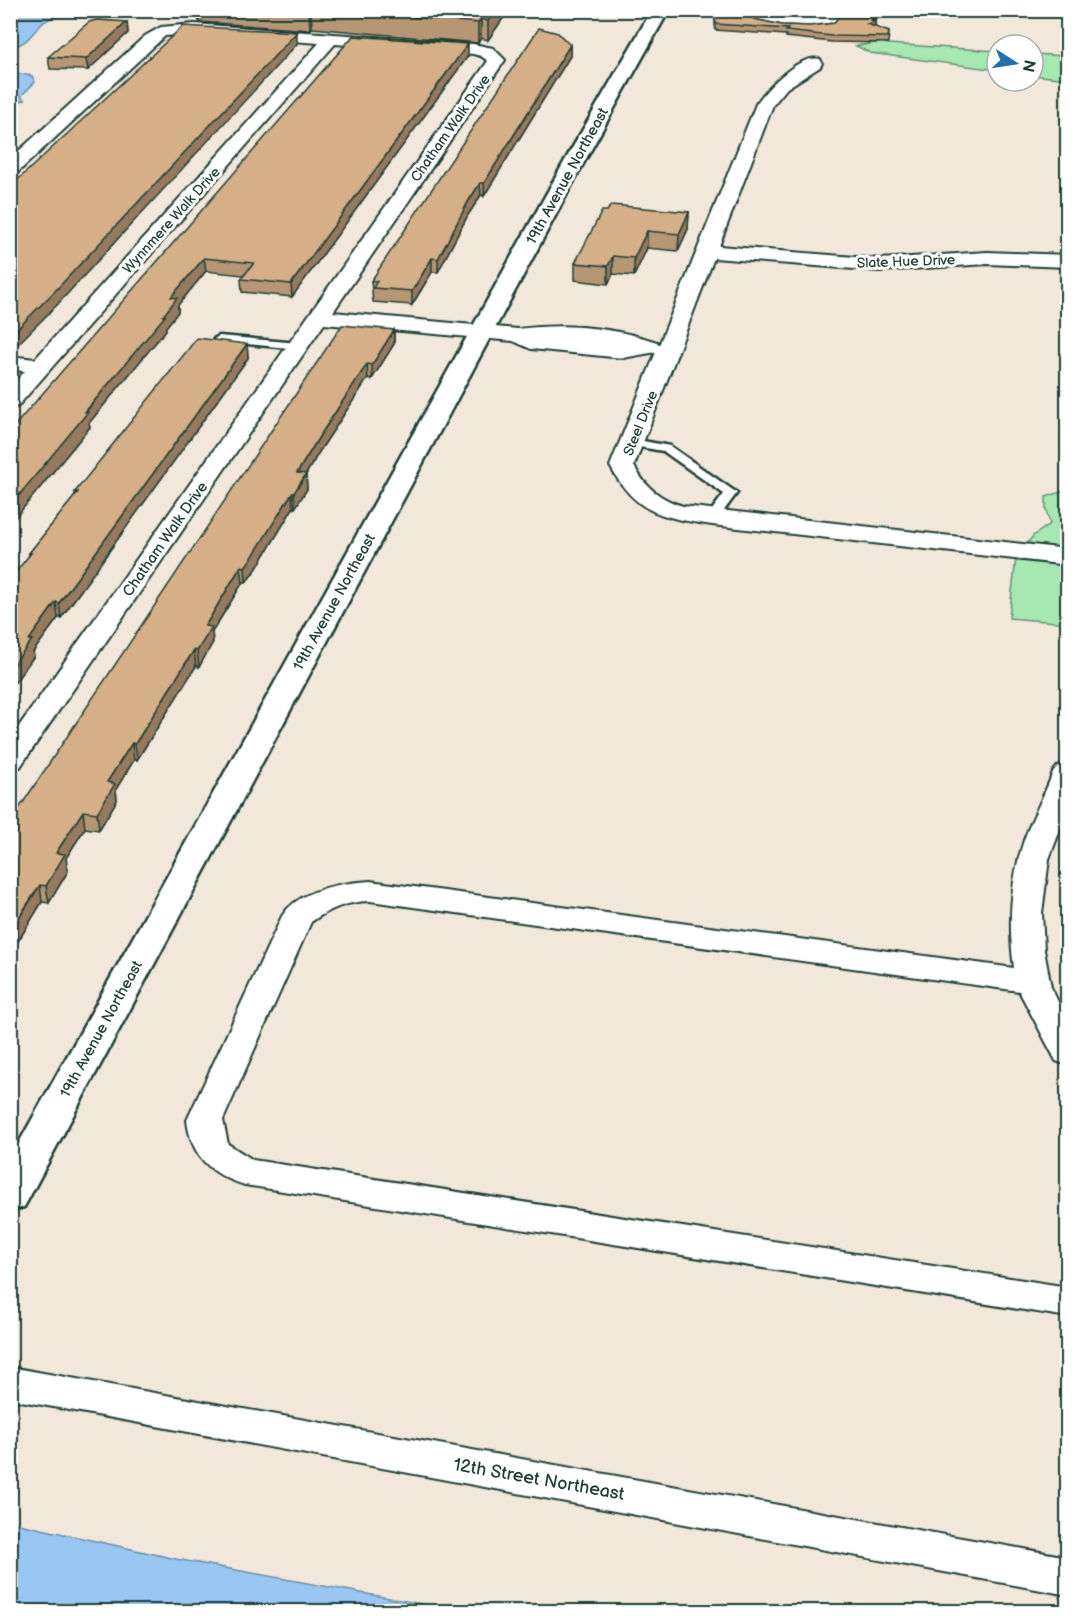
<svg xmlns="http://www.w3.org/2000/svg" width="1078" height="1622" font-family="'Balsamiq Sans',sans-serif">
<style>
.green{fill:#a7e8b2;stroke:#639273;stroke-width:1.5}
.water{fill:#99c6f3;stroke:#688fa7;stroke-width:1.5}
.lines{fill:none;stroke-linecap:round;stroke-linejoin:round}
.service-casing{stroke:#1f3d34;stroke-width:5}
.minor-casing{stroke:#1f3d34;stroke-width:4}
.tertiary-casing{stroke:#1f3d34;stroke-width:5}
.service{fill:#fff;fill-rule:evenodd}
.minor{fill:#fff;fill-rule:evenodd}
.tertiary{fill:#fff;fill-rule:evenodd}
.wall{fill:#b79674;stroke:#1f3d34;stroke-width:1.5}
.shaded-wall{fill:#957a5e;stroke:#1f3d34;stroke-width:1.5}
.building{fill:#d5af87;stroke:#1f3d34;stroke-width:1.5}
.labels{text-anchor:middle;stroke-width:6;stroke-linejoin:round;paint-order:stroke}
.far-street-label{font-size:14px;fill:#1f3d34;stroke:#fff}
.street-label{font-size:15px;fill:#1f3d34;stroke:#fff}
.near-street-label{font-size:18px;fill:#1f3d34;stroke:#fff}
</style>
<rect width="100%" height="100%" fill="#f2e7db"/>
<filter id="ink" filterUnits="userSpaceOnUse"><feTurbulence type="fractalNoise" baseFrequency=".0167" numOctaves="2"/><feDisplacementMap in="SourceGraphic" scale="12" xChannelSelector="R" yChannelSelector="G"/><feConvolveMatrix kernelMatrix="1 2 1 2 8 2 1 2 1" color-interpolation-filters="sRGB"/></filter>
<g filter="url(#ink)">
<g class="green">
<path d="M 882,42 L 888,44 L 997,51 L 997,70 L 870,53 L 856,46 Z"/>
<path d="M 1033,54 L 1067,56 L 1067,79 L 1033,75 Z"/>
<path d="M 1067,490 L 1067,623 L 1009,618 L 1016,558 L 1033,536 L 1050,524 L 1046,509 L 1046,497 Z"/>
</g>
<g class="water">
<path d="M 10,11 L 11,10 L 124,11 C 100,29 72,8 47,20 C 34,27 28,47 11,46 Z"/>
<path d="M 11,72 L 32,76 L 35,82 L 21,96 L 25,100 L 11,103 Z"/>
<path d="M 10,1522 L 176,1559 L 460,1611 L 11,1611 Z"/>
</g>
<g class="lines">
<defs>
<g id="service">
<path d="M 625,10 L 659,10 L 664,13 L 660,15 Z"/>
<path d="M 219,336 L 299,343 L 304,346 L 299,349 L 215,341 L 214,339 Z"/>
<path d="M 632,439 L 670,446 L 737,493 L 716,521 L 708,521 L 706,518 L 724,494 L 663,451 L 628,445 L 628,441 Z"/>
</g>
<g id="minor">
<path d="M 735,10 L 755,10 L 767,16 L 783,18 L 822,18 L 828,10 L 844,10 L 833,26 C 808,32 753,31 735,10 Z"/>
<path d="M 194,24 L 473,44 L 493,48 L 505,60 L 333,312 L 518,329 C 565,323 612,327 657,342 L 659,345 L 756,104 C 767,88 799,54 820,59 L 822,63 L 820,67 L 787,88 L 773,105 L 719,246 L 880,259 L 987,252 L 1068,255 L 1068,267 L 987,264 L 880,271 L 714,258 L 634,466 C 645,487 660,499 683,506 L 1068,549 L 1068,565 L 712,525 C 661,517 636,514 610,466 L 656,352 L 623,358 L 531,349 L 513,341 L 324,324 L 20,767 L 10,770 L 10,739 L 488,61 L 481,56 L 473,54 L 335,44 L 18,406 L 10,408 L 10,387 L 25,371 L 10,370 L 10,356 L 35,359 L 319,43 L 194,34 L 165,36 L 17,173 L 10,174 L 10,159 L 145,36 L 161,27 Z"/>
<path d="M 1068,763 L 1068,809 L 1049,859 L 1042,913 L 1044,950 L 1051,987 L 1068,1023 L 1068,1065 L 1056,1061 L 1019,991 L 370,901 C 346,902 331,908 311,922 L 223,1120 L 228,1144 L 253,1160 L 1068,1287 L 1068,1317 L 245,1185 C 211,1175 191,1156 187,1120 L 282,916 C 299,889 341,883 370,881 L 1014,968 C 1008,925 1010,882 1024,840 C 1032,817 1045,795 1053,772 L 1058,766 Z"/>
<path d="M 10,1367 L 1068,1557 L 1068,1595 L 10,1399 Z"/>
</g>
<path id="tertiary" d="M 652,10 L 669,10 L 583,164 L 30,1196 L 24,1207 L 10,1211 L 10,1159 L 563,164 Z"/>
</defs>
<use href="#service" class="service-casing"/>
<use href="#minor" class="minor-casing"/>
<use href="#tertiary" class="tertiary-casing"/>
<use href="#service" class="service"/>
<use href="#minor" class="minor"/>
<use href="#tertiary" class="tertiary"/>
</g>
<g class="wall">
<path d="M 198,10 L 509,10 L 488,40 L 481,38 L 478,43 L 312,28 L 310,30 L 199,22 Z"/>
<path d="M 766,10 L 826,10 L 821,16 L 783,16 L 766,13 Z"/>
<path d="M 879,11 L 869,16 L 875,18 L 875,27 L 889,32 L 888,43 L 832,42 L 786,37 L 786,35 L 715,30 L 715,16 L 754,19 L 782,25 L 810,26 L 834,23 Z"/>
<path d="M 127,22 L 128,33 L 88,70 L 50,69 L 48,57 Z"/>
<path d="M 353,36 L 468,56 L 292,297 L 242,292 L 241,279 L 244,275 L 206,271 L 178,305 L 178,312 L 166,327 L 166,330 L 89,423 L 90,427 L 10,524 Z"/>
<path d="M 570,45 L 570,56 L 484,196 L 481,195 L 468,215 L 438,272 L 432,272 L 412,305 L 373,302 L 371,281 Z"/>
<path d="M 689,212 L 688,229 L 678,251 L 647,248 L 634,276 L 613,274 L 608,284 L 575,280 L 575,263 Z"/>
<path d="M 394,330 L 394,344 L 372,379 L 368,378 L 319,452 L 306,474 L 307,489 L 295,508 L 293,508 L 255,571 L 246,582 L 243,582 L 212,632 L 213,642 L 199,667 L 196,666 L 137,760 L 134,760 L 116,789 L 117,800 L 99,830 L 85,828 L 66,858 L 68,871 L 49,903 L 42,902 L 14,948 L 10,948 L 10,822 Z"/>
<path d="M 247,344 L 248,358 L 61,618 L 58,618 L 33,652 L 34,656 L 10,689 L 29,553 L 75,496 L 75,492 Z"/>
</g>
<g class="shaded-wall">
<path d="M 309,10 L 311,10 L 312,28 L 310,30 Z"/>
<path d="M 495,10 L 509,10 L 488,40 L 488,21 Z"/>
<path d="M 870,10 L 879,10 L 862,20 L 862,15 Z"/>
<path d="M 875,18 L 875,27 L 867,24 L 871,20 Z"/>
<path d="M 481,19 L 481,38 L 478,43 L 478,23 Z"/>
<path d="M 127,22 L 128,33 L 88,70 L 86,59 Z"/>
<path d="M 297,32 L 297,44 L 58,304 L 10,352 L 10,336 Z"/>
<path d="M 468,44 L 468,56 L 292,297 L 291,284 Z"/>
<path d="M 570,45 L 570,56 L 484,196 L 484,183 Z"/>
<path d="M 480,183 L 481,195 L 468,215 L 438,272 L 438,259 L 468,202 Z"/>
<path d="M 689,212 L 688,229 L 678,251 L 679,234 Z"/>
<path d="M 647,231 L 647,248 L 634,276 L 634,258 Z"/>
<path d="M 613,256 L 613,274 L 608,284 L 608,266 Z"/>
<path d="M 204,258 L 206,271 L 178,305 L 178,312 L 166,327 L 166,330 L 89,423 L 90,427 L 10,524 L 10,506 L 163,316 L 171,297 Z"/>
<path d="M 432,258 L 432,272 L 412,305 L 412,291 Z"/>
<path d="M 394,330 L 394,344 L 372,379 L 372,365 Z"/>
<path d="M 247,344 L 248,358 L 61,618 L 59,603 Z"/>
<path d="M 367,364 L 368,378 L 319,452 L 300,484 L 306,474 L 307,489 L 295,508 L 294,493 L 297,473 L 319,437 Z"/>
<path d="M 292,493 L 293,508 L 255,571 L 246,582 L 245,567 Z"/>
<path d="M 241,566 L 243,582 L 212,632 L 213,642 L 199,667 L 197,651 L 205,626 Z"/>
<path d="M 56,602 L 58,618 L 33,652 L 34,656 L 10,689 L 10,669 L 29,640 Z"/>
<path d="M 194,650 L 196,666 L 137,760 L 135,744 Z"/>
<path d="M 132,743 L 134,760 L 116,789 L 117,800 L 99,830 L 97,813 L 107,782 Z"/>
<path d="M 83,811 L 85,828 L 66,858 L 68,871 L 49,903 L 46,886 L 56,853 Z"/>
<path d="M 40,885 L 42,902 L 14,948 L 11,931 Z"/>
</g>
<g class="building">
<path d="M 330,10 L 495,10 L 488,21 L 481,19 L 478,23 Z"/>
<path d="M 843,10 L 870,10 L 862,15 L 875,18 L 871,20 L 875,21 L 867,24 L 889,32 L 888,37 L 832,36 L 786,31 L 788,29 L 716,24 L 715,16 L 741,12 L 754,19 L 782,25 L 810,26 L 834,23 Z"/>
<path d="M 97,20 L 127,22 L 86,59 L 48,57 L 89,22 Z"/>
<path d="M 183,26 L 297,32 L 56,290 L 10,336 L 10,187 Z"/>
<path d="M 539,28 L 558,33 L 570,45 L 484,183 L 480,183 L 468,202 L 438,259 L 432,258 L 412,291 L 373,288 L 377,281 L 371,281 Z"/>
<path d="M 353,36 L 468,44 L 291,284 L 241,279 L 254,263 L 204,258 L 171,297 L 177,298 L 163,316 L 165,316 L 85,412 L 88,412 L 10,506 L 10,431 Z"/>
<path d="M 611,205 L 689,212 L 679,234 L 647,231 L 634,258 L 613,256 L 608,266 L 575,263 L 602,211 L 607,211 Z"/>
<path d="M 342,325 L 394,330 L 372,365 L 367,364 L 319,437 L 297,473 L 306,474 L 294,493 L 292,493 L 253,556 L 245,567 L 241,566 L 205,626 L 212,627 L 197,651 L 194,650 L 135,744 L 132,743 L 107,782 L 115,784 L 97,813 L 83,811 L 56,853 L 65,854 L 46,886 L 40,885 L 10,931 L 10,822 Z"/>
<path d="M 197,338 L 247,344 L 59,603 L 56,602 L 29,640 L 32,640 L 10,669 L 10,579 L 31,553 L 29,553 L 78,492 L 75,492 Z"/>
</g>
</g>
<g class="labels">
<g class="far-street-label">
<text transform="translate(450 128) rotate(-55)" y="5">Chatham Walk Drive</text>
<text transform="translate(171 220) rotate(-48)" y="5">Wynnmere Walk Drive</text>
<text transform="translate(906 261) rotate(-2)" y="5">Slate Hue Drive</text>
<text transform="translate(640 423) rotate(-68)" y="5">Steel Drive</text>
</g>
<g class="street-label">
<text transform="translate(567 176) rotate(-61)" y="5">19th Avenue Northeast</text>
<text transform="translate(165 539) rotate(-55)" y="5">Chatham Walk Drive</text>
<text transform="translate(334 602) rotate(-61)" y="5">19th Avenue Northeast</text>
<text transform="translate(101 1029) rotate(-61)" y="5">19th Avenue Northeast</text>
</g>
<g class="near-street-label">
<text transform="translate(539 1479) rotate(10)" y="6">12th Street Northeast</text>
</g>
</g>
<rect width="1078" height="1622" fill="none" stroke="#fff" stroke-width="36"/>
<rect x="18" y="18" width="1042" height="1586" fill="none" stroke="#1f3d34" stroke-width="2" filter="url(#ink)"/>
<g transform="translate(1015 63) rotate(102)"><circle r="28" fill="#ffffff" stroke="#a5b1ae" stroke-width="1.5"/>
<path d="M0-4.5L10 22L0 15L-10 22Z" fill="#1f6fb2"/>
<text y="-9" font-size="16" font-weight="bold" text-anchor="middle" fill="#1f3d34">N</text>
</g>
</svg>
